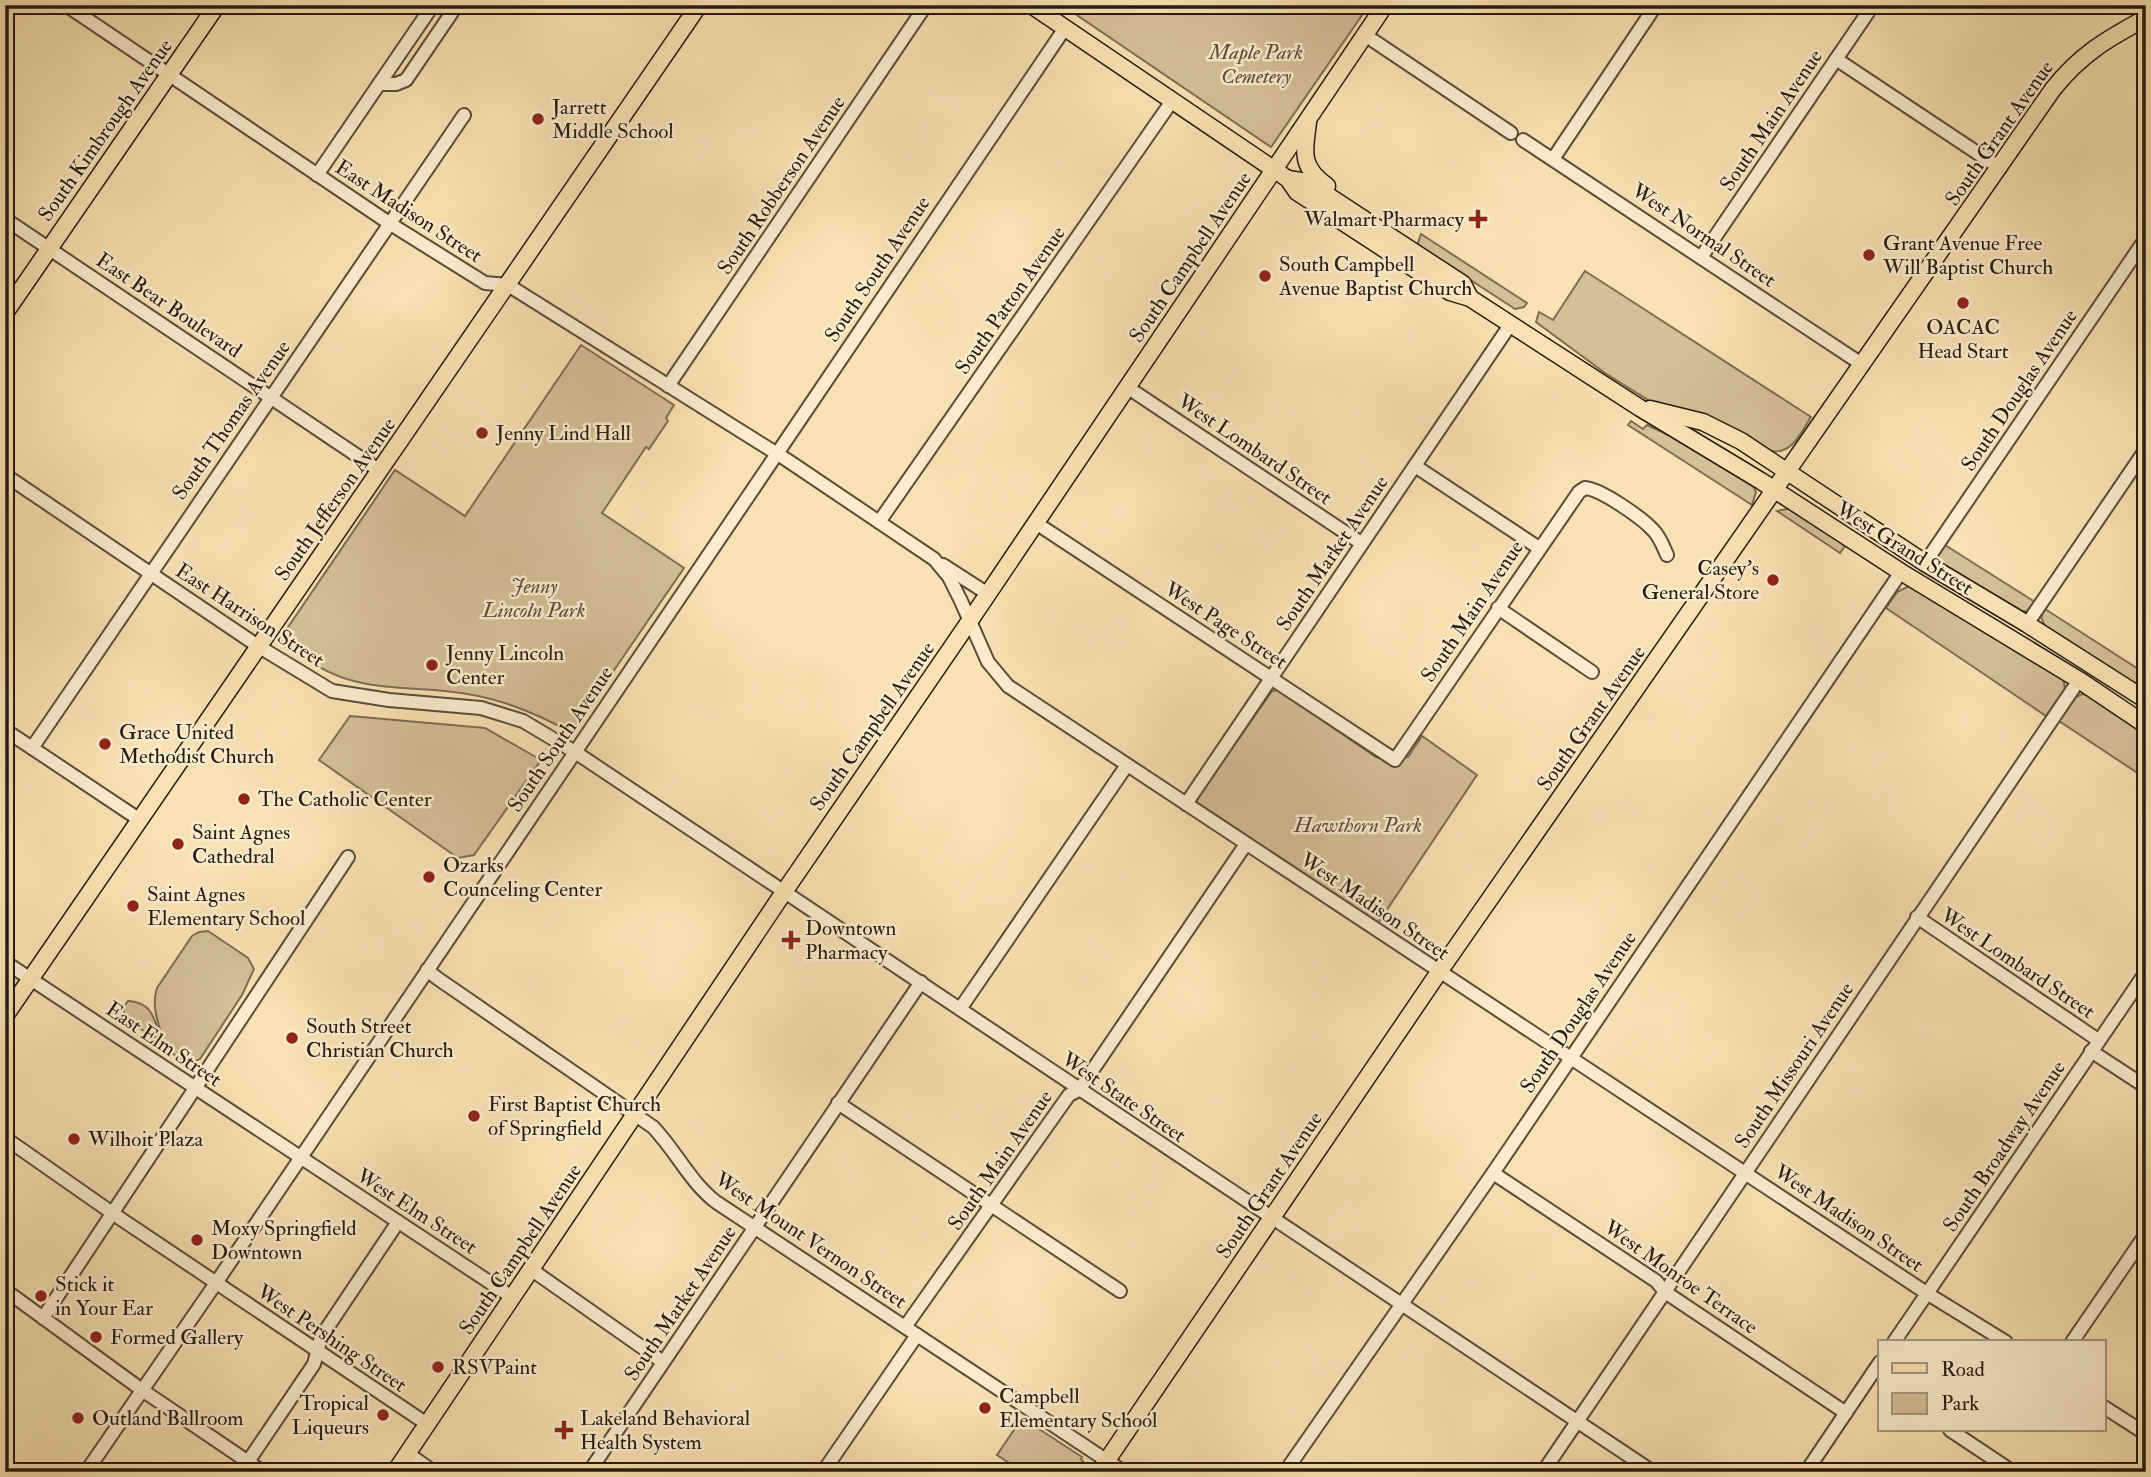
<svg xmlns="http://www.w3.org/2000/svg" width="2151" height="1477" font-family="'IM FELL Double Pica',serif">
<style>
.green{fill:#d4bf97;stroke:#7d6d54;stroke-width:2}
.lines{fill:none;stroke-linecap:round;stroke-linejoin:round}
.minor-casing{stroke:#5a4c39;stroke-width:16}
.major-casing{stroke:#261b11;stroke-width:19}
.minor{stroke:#faeccd;stroke-width:12}
.major{stroke:#f8e1b2;stroke-width:16}
.poi-dot{fill:#8f2418;stroke:#faeccd;stroke-width:2.5}
.labels{text-anchor:middle;stroke-width:5;stroke-linejoin:round;paint-order:stroke}
.park-label{font-size:21px;font-style:italic;fill:#5a4c39;stroke:#faeccd}
.poi-label{font-size:21px;fill:#261b11;stroke:#faeccd;text-anchor:start}
.street-label{font-size:21px;fill:#261b11;stroke:#faeccd}
</style>
<rect width="100%" height="100%" fill="#f8e1b2"/>
<filter id="stains"><feTurbulence type="fractalNoise" baseFrequency=".00286" numOctaves="4"/><feColorMatrix values="0 0 0 0 .2 0 0 0 0 .09 0 0 0 0 .02 0 0 0 .5 -.17"/></filter>
<radialGradient id="worn" r=".72"><stop offset=".6" stop-color="#630" stop-opacity="0"/><stop offset="1" stop-color="#630" stop-opacity=".3"/></radialGradient>
<g class="green">
<path d="M 1062,5 L 1369,5 L 1271,147 Z"/>
<path d="M 1421,234 L 1527,303 L 1524,307 L 1515,309 L 1420,247 L 1418,243 Z"/>
<path d="M 1585,271 L 1811,417 C 1801,433 1792,455 1770,451 L 1653,403 L 1605,373 L 1536,322 L 1539,312 L 1553,320 Z"/>
<path d="M 581,345 L 674,405 L 666,418 L 668,421 L 649,449 L 646,447 L 602,513 L 684,568 L 571,733 C 532,710 491,695 445,691 C 415,688 384,689 354,681 C 326,674 302,657 278,642 L 395,470 L 465,516 Z"/>
<path d="M 1631,421 L 1643,429 L 1647,425 L 1714,456 L 1752,483 L 1756,492 L 1752,505 L 1628,425 Z"/>
<path d="M 1787,509 L 1792,509 L 1845,543 L 1845,546 L 1840,553 L 1777,511 Z"/>
<path d="M 1945,545 L 2035,602 L 2027,611 L 2021,612 L 1939,564 L 1938,556 Z"/>
<path d="M 1909,586 L 2063,678 L 2065,689 L 2046,716 L 1886,608 L 1897,592 Z"/>
<path d="M 2045,609 L 2146,674 L 2146,678 L 2139,683 L 2131,683 L 2046,629 L 2041,617 Z"/>
<path d="M 1278,690 L 1376,757 L 1387,761 L 1408,757 L 1422,736 L 1477,775 L 1378,923 L 1198,803 L 1196,800 L 1272,691 Z"/>
<path d="M 2082,694 L 2093,696 L 2146,731 L 2145,778 L 2059,721 L 2076,697 Z"/>
<path d="M 350,716 L 485,728 L 541,760 L 474,855 L 458,858 L 319,760 Z"/>
<path d="M 208,931 L 248,958 L 254,969 L 242,995 L 200,1059 C 187,1067 177,1056 166,1049 C 161,1029 150,1009 157,988 L 192,936 L 199,932 Z"/>
<path d="M 128,1001 C 149,1002 153,1014 159,1032 L 155,1038 L 125,1019 L 123,1008 Z"/>
<path d="M 1022,1418 L 1082,1457 L 1081,1459 L 1086,1465 L 1081,1472 L 1023,1472 L 997,1455 Z"/>
</g>
<g class="lines">
<defs>
<g id="minor">
<path d="M 66,5 L 389,223 L 485,283 L 508,285 L 787,460 L 934,559 L 949,577 L 961,601 L 988,662 L 1008,686 L 1928,1294 L 2006,1342"/>
<path d="M 1365,35 L 1511,133"/>
<path d="M 1836,59 L 2000,168"/>
<path d="M 379,84 L 396,84 L 406,80 L 457,5"/>
<path d="M 1523,140 L 1863,365"/>
<path d="M 1553,159 L 1656,5"/>
<path d="M 317,175 L 433,5"/>
<path d="M 5,219 L 380,471"/>
<path d="M 1702,256 L 1873,5"/>
<path d="M 668,386 L 926,5"/>
<path d="M 1127,387 L 1361,543"/>
<path d="M 1415,466 L 1539,548"/>
<path d="M 5,475 L 258,646 L 332,691 L 389,700 L 481,708 L 523,721 L 575,752 L 1653,1472"/>
<path d="M 879,522 L 1172,101"/>
<path d="M 1036,523 L 1395,760 L 1579,492 L 1585,488 C 1601,489 1642,518 1653,530 C 1660,537 1663,546 1667,555"/>
<path d="M 1925,563 L 2146,238"/>
<path d="M 943,565 L 988,594"/>
<path d="M 1498,608 L 1592,672"/>
<path d="M 2027,624 L 2146,449"/>
<path d="M 5,730 L 140,820"/>
<path d="M 32,748 L 464,115"/>
<path d="M 1186,804 L 1510,325"/>
<path d="M 1917,917 L 2098,1040"/>
<path d="M 5,962 L 512,1297"/>
<path d="M 427,970 L 437,978 L 653,1127 C 676,1151 690,1182 716,1202 L 1124,1472"/>
<path d="M 960,1009 L 1127,765"/>
<path d="M 2091,1051 L 2146,1087"/>
<path d="M 838,1103 L 1120,1291"/>
<path d="M 5,1138 L 118,1217 L 427,1424"/>
<path d="M 1493,1173 L 1656,1281 L 1665,1292 L 1846,1413"/>
<path d="M 532,1270 L 663,1362"/>
<path d="M 5,1290 L 142,1390 L 263,1472"/>
<path d="M 43,1318 L 348,857"/>
<path d="M 905,1327 L 1069,1095 L 1079,1090 L 1246,844"/>
<path d="M 1894,1342 L 2146,972"/>
<path d="M 2072,1342 L 2146,1234"/>
<path d="M 2104,1407 L 2146,1434"/>
<path d="M 1950,1430 L 2013,1472"/>
<path d="M 407,1453 L 434,1472"/>
<path d="M 86,1472 L 216,1283 L 1065,28"/>
<path d="M 241,1472 L 314,1364 L 321,1337 L 398,1222"/>
<path d="M 589,1472 L 921,982"/>
<path d="M 823,1472 L 917,1335"/>
<path d="M 1285,1472 L 1493,1173 L 1901,572"/>
<path d="M 1543,1472 L 2079,680"/>
<path d="M 1806,1472 L 1880,1362"/>
</g>
<g id="major">
<path d="M 1031,5 L 1288,179 L 1297,192 L 1450,292 L 1470,298 L 1640,408 L 1761,481 L 1901,572 L 2079,680 L 2146,725"/>
<path d="M 1308,123 C 1304,152 1300,167 1327,186"/>
<path d="M 1288,179 L 1307,182 L 1463,284 L 1470,298"/>
<path d="M 5,313 L 217,5"/>
<path d="M 1650,409 L 1703,422 L 1741,441 L 1925,563 L 2027,624 L 2146,700"/>
<path d="M 5,1016 L 699,5"/>
<path d="M 395,1472 L 784,892 L 969,622 L 1385,5"/>
<path d="M 1099,1472 L 1439,972 L 2053,89 C 2081,54 2107,39 2146,18"/>
</g>
</defs>
<use href="#minor" class="minor-casing"/>
<use href="#major" class="major-casing"/>
<use href="#minor" class="minor"/>
<use href="#major" class="major"/>
</g>
<g class="poi-dot">
<circle cx="538" cy="119" r="7"/>
<path d="M1474.5 208.5h7v7h7v7h-7v7h-7v-7h-7v-7h7z"/>
<circle cx="1869" cy="255" r="7"/>
<circle cx="1265" cy="276" r="7"/>
<circle cx="1963" cy="303" r="7"/>
<circle cx="482" cy="433" r="7"/>
<circle cx="1773" cy="580" r="7"/>
<circle cx="432" cy="665" r="7"/>
<circle cx="105" cy="744" r="7"/>
<circle cx="244" cy="799" r="7"/>
<circle cx="178" cy="844" r="7"/>
<circle cx="429" cy="877" r="7"/>
<circle cx="133" cy="906" r="7"/>
<path d="M787.5 929.5h7v7h7v7h-7v7h-7v-7h-7v-7h7z"/>
<circle cx="292" cy="1038" r="7"/>
<circle cx="474" cy="1116" r="7"/>
<circle cx="74" cy="1139" r="7"/>
<circle cx="197" cy="1240" r="7"/>
<circle cx="41" cy="1296" r="7"/>
<circle cx="96" cy="1337" r="7"/>
<circle cx="438" cy="1367" r="7"/>
<circle cx="985" cy="1408" r="7"/>
<circle cx="383" cy="1415" r="7"/>
<circle cx="78" cy="1418" r="7"/>
<path d="M560.5 1419.5h7v7h7v7h-7v7h-7v-7h-7v-7h7z"/>
</g>
<g class="labels">
<g class="park-label">
<text x="1256" y="59">Maple Park<tspan x="1256" dy="24">Cemetery</tspan></text>
<text x="534" y="593">Jenny<tspan x="534" dy="24">Lincoln Park</tspan></text>
<text x="1358" y="832">Hawthorn Park</text>
</g>
<g class="poi-label">
<text x="552" y="114">Jarrett<tspan x="552" dy="24">Middle School</tspan></text>
<text x="1464" y="226" text-anchor="end">Walmart Pharmacy</text>
<text x="1883" y="250">Grant Avenue Free<tspan x="1883" dy="24">Will Baptist Church</tspan></text>
<text x="1279" y="271">South Campbell<tspan x="1279" dy="24">Avenue Baptist Church</tspan></text>
<text x="1963" y="334" text-anchor="middle">OACAC<tspan x="1963" dy="24">Head Start</tspan></text>
<text x="496" y="440">Jenny Lind Hall</text>
<text x="1759" y="575" text-anchor="end">Casey's<tspan x="1759" dy="24">General Store</tspan></text>
<text x="446" y="660">Jenny Lincoln<tspan x="446" dy="24">Center</tspan></text>
<text x="119" y="739">Grace United<tspan x="119" dy="24">Methodist Church</tspan></text>
<text x="258" y="806">The Catholic Center</text>
<text x="192" y="839">Saint Agnes<tspan x="192" dy="24">Cathedral</tspan></text>
<text x="443" y="872">Ozarks<tspan x="443" dy="24">Counceling Center</tspan></text>
<text x="147" y="901">Saint Agnes<tspan x="147" dy="24">Elementary School</tspan></text>
<text x="805" y="935">Downtown<tspan x="805" dy="24">Pharmacy</tspan></text>
<text x="306" y="1033">South Street<tspan x="306" dy="24">Christian Church</tspan></text>
<text x="488" y="1111">First Baptist Church<tspan x="488" dy="24">of Springfield</tspan></text>
<text x="88" y="1146">Wilhoit Plaza</text>
<text x="211" y="1235">Moxy Springfield<tspan x="211" dy="24">Downtown</tspan></text>
<text x="55" y="1291">Stick it<tspan x="55" dy="24">in Your Ear</tspan></text>
<text x="110" y="1344">Formed Gallery</text>
<text x="452" y="1374">RSVPaint</text>
<text x="999" y="1403">Campbell<tspan x="999" dy="24">Elementary School</tspan></text>
<text x="369" y="1410" text-anchor="end">Tropical<tspan x="369" dy="24">Liqueurs</tspan></text>
<text x="92" y="1425">Outland Ballroom</text>
<text x="580" y="1425">Lakeland Behavioral<tspan x="580" dy="24">Health System</tspan></text>
</g>
<g class="street-label">
<text transform="translate(1771 120) rotate(-56)" y="7">South Main Avenue</text>
<text transform="translate(105 130) rotate(-55)" y="7">South Kimbrough Avenue</text>
<text transform="translate(1999 133) rotate(-55)" y="7">South Grant Avenue</text>
<text transform="translate(781 185) rotate(-56)" y="7">South Robberson Avenue</text>
<text transform="translate(409 211) rotate(33)" y="7">East Madison Street</text>
<text transform="translate(1704 235) rotate(34)" y="7">West Normal Street</text>
<text transform="translate(1190 257) rotate(-56)" y="7">South Campbell Avenue</text>
<text transform="translate(877 269) rotate(-56)" y="7">South South Avenue</text>
<text transform="translate(1010 300) rotate(-55)" y="7">South Patton Avenue</text>
<text transform="translate(169 305) rotate(34)" y="7">East Bear Boulevard</text>
<text transform="translate(2019 390) rotate(-56)" y="7">South Douglas Avenue</text>
<text transform="translate(231 420) rotate(-55)" y="7">South Thomas Avenue</text>
<text transform="translate(1255 449) rotate(34)" y="7">West Lombard Street</text>
<text transform="translate(335 499) rotate(-55)" y="7">South Jefferson Avenue</text>
<text transform="translate(1905 548) rotate(32)" y="7">West Grand Street</text>
<text transform="translate(1332 553) rotate(-56)" y="7">South Market Avenue</text>
<text transform="translate(1472 611) rotate(-56)" y="7">South Main Avenue</text>
<text transform="translate(250 615) rotate(33)" y="7">East Harrison Street</text>
<text transform="translate(1226 625) rotate(33)" y="7">West Page Street</text>
<text transform="translate(1591 718) rotate(-55)" y="7">South Grant Avenue</text>
<text transform="translate(872 726) rotate(-55)" y="7">South Campbell Avenue</text>
<text transform="translate(560 739) rotate(-56)" y="7">South South Avenue</text>
<text transform="translate(1375 906) rotate(34)" y="7">West Madison Street</text>
<text transform="translate(2018 963) rotate(34)" y="7">West Lombard Street</text>
<text transform="translate(1578 1012) rotate(-56)" y="7">South Douglas Avenue</text>
<text transform="translate(164 1044) rotate(34)" y="7">East Elm Street</text>
<text transform="translate(1794 1065) rotate(-56)" y="7">South Missouri Avenue</text>
<text transform="translate(1124 1097) rotate(34)" y="7">West State Street</text>
<text transform="translate(2004 1146) rotate(-56)" y="7">South Broadway Avenue</text>
<text transform="translate(1000 1160) rotate(-55)" y="7">South Main Avenue</text>
<text transform="translate(1269 1185) rotate(-56)" y="7">South Grant Avenue</text>
<text transform="translate(417 1211) rotate(33)" y="7">West Elm Street</text>
<text transform="translate(1849 1218) rotate(34)" y="7">West Madison Street</text>
<text transform="translate(811 1240) rotate(34)" y="7">West Mount Vernon Street</text>
<text transform="translate(520 1249) rotate(-56)" y="7">South Campbell Avenue</text>
<text transform="translate(1681 1277) rotate(35)" y="7">West Monroe Terrace</text>
<text transform="translate(680 1303) rotate(-56)" y="7">South Market Avenue</text>
<text transform="translate(332 1338) rotate(34)" y="7">West Pershing Street</text>
</g>
</g>
<rect width="2151" height="1477" fill="none" stroke="#f8e1b2" stroke-width="28"/>
<rect x="7" y="7" width="2137" height="1463" fill="none" stroke="#261b11" stroke-width="3.5"/>
<rect x="14" y="14" width="2123" height="1449" fill="none" stroke="#261b11" stroke-width="2"/>
<rect x="1878" y="1340" width="228" height="91" fill="#faeccd" stroke="#a59882" stroke-width="2"/>
<rect x="1892" y="1363" width="35" height="10" fill="#f8e1b2" stroke="#a59882" stroke-width="2"/>
<text x="1941" y="1376" font-size="21" fill="#261b11">Road</text>
<rect x="1892" y="1393" width="35" height="21" fill="#d4bf97" stroke="#a59882" stroke-width="2"/>
<text x="1941" y="1410" font-size="21" fill="#261b11">Park</text>
<rect width="100%" height="100%" filter="url(#stains)"/>
<rect width="100%" height="100%" fill="url(#worn)"/>
</svg>
